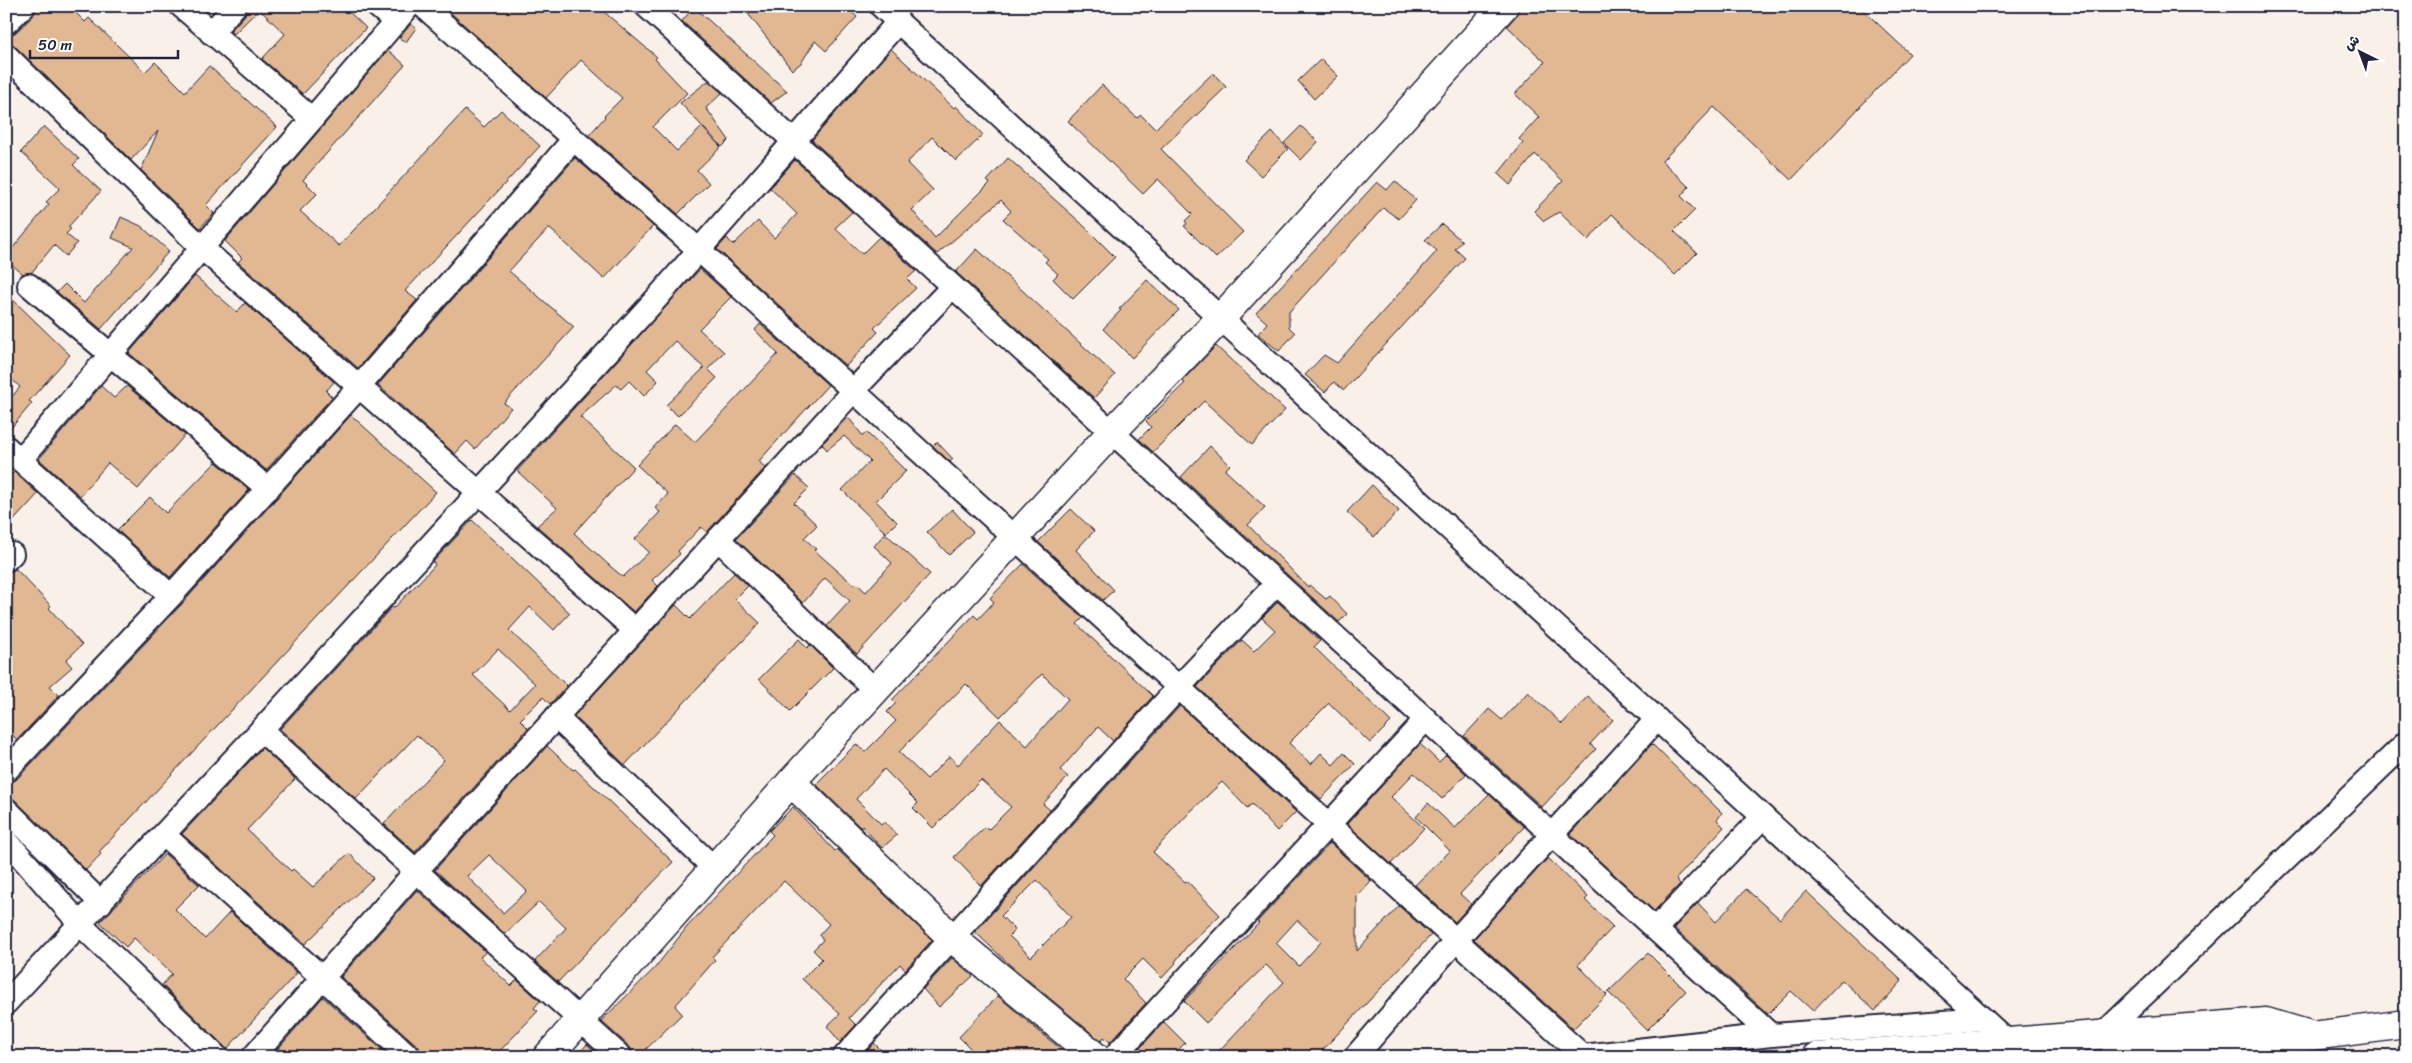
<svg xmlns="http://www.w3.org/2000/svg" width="2412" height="1063" font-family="Sriracha,'Playpen Sans Arabic',sans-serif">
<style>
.building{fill:#e1b892;stroke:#22223b;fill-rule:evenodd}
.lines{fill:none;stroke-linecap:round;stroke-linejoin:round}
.minor-casing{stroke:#22223b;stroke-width:26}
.secondary-casing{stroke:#22223b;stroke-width:31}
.minor{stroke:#fff;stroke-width:22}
.secondary{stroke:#fff;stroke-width:28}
</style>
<rect width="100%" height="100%" fill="#f9f1e9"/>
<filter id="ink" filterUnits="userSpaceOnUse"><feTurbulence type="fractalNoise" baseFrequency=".02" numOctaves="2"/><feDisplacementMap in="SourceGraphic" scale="10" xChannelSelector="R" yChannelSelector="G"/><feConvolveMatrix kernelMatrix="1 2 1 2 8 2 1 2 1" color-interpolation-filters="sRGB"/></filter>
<g filter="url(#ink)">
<g class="building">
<path d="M 37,6 L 69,6 L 85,22 L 89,18 L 145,72 L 155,62 L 185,92 L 209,66 L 277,127 L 206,205 L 214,213 L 200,228 L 141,170 L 158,131 L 131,160 L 15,46 L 6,42 L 6,36 L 15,33 L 33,16 Z"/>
<path d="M 248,6 L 343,6 L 366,28 L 303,94 L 262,59 L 285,34 L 259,9 L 234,34 L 230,31 L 245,15 Z"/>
<path d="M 443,6 L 597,6 L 657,57 L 655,59 L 687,93 L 653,127 L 677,151 L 702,127 L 721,147 L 697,170 L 709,183 L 678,214 L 589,135 L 605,117 L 604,116 L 622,98 L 581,60 L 546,98 Z"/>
<path d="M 742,6 L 845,6 L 857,17 L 826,51 L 815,41 L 801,63 L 792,70 Z"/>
<path d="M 1520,6 L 1859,6 L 1910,54 L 1791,180 L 1714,107 L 1662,161 L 1689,187 L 1681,196 L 1695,210 L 1674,231 L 1697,253 L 1675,275 L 1612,214 L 1588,240 L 1559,212 L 1544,221 L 1534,211 L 1563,181 L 1535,154 L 1510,185 L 1498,174 L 1523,143 L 1519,139 L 1539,117 L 1515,94 L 1545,62 L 1507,26 L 1516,16 Z"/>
<path d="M 694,7 L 787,91 L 771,103 L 682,21 Z"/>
<path d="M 411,24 L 416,28 L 406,42 L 399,38 Z"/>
<path d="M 891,49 L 954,108 L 956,106 L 983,135 L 956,161 L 932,137 L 907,163 L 933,190 L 912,210 L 935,238 L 990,183 L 987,181 L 1008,158 L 1081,223 L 1115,257 L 1073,299 L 1053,279 L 1058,274 L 1045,262 L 1048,259 L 1003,219 L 1011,211 L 1001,200 L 937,254 L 812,140 Z"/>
<path d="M 388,50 L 405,65 L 303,180 L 317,194 L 300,211 L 339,246 L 465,110 L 484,127 L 501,110 L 540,146 L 405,291 L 417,300 L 358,368 L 238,262 L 242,258 L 225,241 Z"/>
<path d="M 1321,59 L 1338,76 L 1314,99 L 1298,81 Z"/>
<path d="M 1213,73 L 1226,87 L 1161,149 L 1243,232 L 1216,258 L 1184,226 L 1187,224 L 1185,221 L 1192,214 L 1158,179 L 1143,194 L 1068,121 L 1102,85 L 1137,118 L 1141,115 L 1155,129 Z"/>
<path d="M 708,81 L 722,93 L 706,108 L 729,140 L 722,147 L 680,103 Z"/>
<path d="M 44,126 L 79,159 L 73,165 L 101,191 L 68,227 L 71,229 L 66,234 L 77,243 L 66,256 L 54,245 L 32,272 L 23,274 L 6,260 L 6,256 L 49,204 L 46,202 L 60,188 L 21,152 Z"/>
<path d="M 1301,126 L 1318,142 L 1301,160 L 1284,143 Z"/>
<path d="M 1272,132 L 1288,149 L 1261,176 L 1244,160 Z"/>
<path d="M 575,158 L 653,226 L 604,279 L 549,228 L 509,271 L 574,327 L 504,403 L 511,408 L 475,449 L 467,441 L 455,454 L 378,385 Z"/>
<path d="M 795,160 L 852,212 L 835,228 L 862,254 L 879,237 L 916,271 L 907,279 L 916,288 L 874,328 L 878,332 L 846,366 L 717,249 L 727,238 L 733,245 L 758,221 L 774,238 L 797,214 L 770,188 Z"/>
<path d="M 1395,181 L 1416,200 L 1399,219 L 1383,208 L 1289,312 L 1289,327 L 1295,333 L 1279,351 L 1258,334 L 1267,323 L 1256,313 L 1377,182 L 1387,190 Z"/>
<path d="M 121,217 L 141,226 L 169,251 L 101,329 L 57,292 L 65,284 L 84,303 L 133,247 L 112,238 Z"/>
<path d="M 1442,224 L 1462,241 L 1455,249 L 1465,258 L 1344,390 L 1334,382 L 1325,392 L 1305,375 L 1324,355 L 1337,363 L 1437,251 L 1425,240 Z"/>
<path d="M 977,249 L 1115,375 L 1094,398 L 956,272 Z"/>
<path d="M 700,269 L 731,297 L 699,329 L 724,352 L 708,369 L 717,378 L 678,416 L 666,405 L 704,368 L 675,341 L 647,370 L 658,381 L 644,396 L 629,381 L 621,389 L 616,385 L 580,417 L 634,467 L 574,533 L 611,567 L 623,577 L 649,552 L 635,539 L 660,512 L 655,508 L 668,494 L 637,465 L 675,424 L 695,442 L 778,354 L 755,330 L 760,324 L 828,385 L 759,461 L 765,468 L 707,532 L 701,527 L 678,551 L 680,554 L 652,580 L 658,586 L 634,612 L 537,526 L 557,508 L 517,471 Z"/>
<path d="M 195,276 L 237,312 L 245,303 L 334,382 L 326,391 L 332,397 L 266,470 L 129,353 Z"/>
<path d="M 1147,280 L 1179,310 L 1132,358 L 1103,329 L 1121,310 L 1119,309 Z"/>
<path d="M 6,293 L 70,355 L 29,401 L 32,403 L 6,434 L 6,404 L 20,387 L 6,374 Z"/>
<path d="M 1216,346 L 1285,410 L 1252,445 L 1204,401 L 1153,452 L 1139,439 L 1151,427 L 1146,421 L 1185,383 L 1182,381 Z"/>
<path d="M 101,386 L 114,398 L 127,386 L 185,435 L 138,489 L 108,463 L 80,496 L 39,459 Z"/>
<path d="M 351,415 L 436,492 L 99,852 L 101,854 L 86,870 L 15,800 L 6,796 L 6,784 L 16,780 L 181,605 Z"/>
<path d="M 848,417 L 863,436 L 866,432 L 906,471 L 876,501 L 897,522 L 886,533 L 842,490 L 870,461 L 844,436 L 827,450 L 822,444 Z"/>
<path d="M 937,442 L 953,459 L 950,462 L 933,446 Z"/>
<path d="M 1210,446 L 1230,465 L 1225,470 L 1265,507 L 1248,525 L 1308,587 L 1309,585 L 1326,599 L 1330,596 L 1347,614 L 1339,622 L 1181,477 Z"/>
<path d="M 216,462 L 249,490 L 170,577 L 117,530 L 150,497 L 166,513 Z"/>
<path d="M 14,472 L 38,494 L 6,529 L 6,480 Z"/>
<path d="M 795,475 L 809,488 L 794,503 L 817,525 L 804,538 L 816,549 L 814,550 L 854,585 L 856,583 L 866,592 L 892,563 L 874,546 L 885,533 L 930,574 L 857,654 L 827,626 L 850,601 L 825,578 L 803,603 L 736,539 Z"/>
<path d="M 1372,485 L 1399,511 L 1374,537 L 1347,512 Z"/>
<path d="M 952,509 L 973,532 L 949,555 L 927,532 Z"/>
<path d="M 1071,509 L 1094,531 L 1076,550 L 1114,590 L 1103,600 L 1038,542 Z"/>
<path d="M 472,520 L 570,613 L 554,630 L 530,607 L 509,630 L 567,686 L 550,704 L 543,697 L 520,720 L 528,728 L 415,852 L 384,824 L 444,760 L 417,735 L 356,799 L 280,729 L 392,607 L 394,608 L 435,565 L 433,562 ZM 498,649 L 535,684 L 510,710 L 473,675 Z"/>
<path d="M 1023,564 L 1083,618 L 1077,624 L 1153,696 L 1113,741 L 1098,727 L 1060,770 L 1068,777 L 1043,804 L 1050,810 L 981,886 L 954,857 L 985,827 L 988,830 L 1011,807 L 981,780 L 933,828 L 913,808 L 918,803 L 884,769 L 856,799 L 881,824 L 884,821 L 897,835 L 882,848 L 862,826 L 861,828 L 816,784 L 856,744 L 865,752 L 896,721 L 887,712 L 896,703 L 892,700 L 974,615 L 978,619 L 994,602 L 990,598 ZM 1042,674 L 1068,699 L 1027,746 L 1000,720 L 958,765 L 950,756 L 927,779 L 899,752 L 966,684 L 1000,717 Z"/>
<path d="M 16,569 L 51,606 L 49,608 L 82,645 L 66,660 L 72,667 L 50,686 L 59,695 L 17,740 L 6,728 L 6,573 Z"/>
<path d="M 734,573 L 748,586 L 735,599 L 760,623 L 625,765 L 574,716 L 676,605 L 690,619 Z"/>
<path d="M 1278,602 L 1320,641 L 1314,647 L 1391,722 L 1370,743 L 1329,703 L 1289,743 L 1311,764 L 1321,753 L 1333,765 L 1344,753 L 1355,764 L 1321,799 L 1197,687 L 1242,640 L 1254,651 L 1275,630 L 1262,618 Z"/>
<path d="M 799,639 L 807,648 L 810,645 L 833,668 L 790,711 L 759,679 Z"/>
<path d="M 1528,692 L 1562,724 L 1588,696 L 1613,720 L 1590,744 L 1596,749 L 1542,807 L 1464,736 L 1489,709 L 1502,720 Z"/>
<path d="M 1180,706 L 1296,812 L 1277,831 L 1252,804 L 1247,808 L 1222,782 L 1190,812 L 1153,852 L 1185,882 L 1187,881 L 1220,915 L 1187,946 L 1175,962 L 1176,963 L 1162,978 L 1143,959 L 1123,979 L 1146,1003 L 1110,1042 L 1104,1037 L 1101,1041 L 1010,965 L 975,932 ZM 1037,880 L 1071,917 L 1031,957 L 1009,936 L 1015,930 L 1001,916 Z"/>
<path d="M 1420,744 L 1439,762 L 1446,755 L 1466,774 L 1442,799 L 1414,773 L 1391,797 L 1424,828 L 1391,864 L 1347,824 Z"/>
<path d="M 1652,744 L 1722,813 L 1717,820 L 1724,827 L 1676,879 L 1680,884 L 1654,911 L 1570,834 Z"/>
<path d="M 547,746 L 573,770 L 575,769 L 673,862 L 558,982 L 535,961 L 566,928 L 539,902 L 505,934 L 435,870 ZM 489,855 L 527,891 L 503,913 L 467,876 Z"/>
<path d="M 262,748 L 295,779 L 247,830 L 291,871 L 293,869 L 313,887 L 349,853 L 373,878 L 305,944 L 182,834 Z"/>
<path d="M 1489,794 L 1524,827 L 1460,894 L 1471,904 L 1455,922 L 1415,885 L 1450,851 L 1416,817 L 1428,803 L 1455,828 Z"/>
<path d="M 793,807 L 835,851 L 837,849 L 932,940 L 905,970 L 900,964 L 849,1018 L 856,1025 L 840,1042 L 827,1026 L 840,1014 L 802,979 L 822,959 L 813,950 L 823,940 L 819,935 L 829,924 L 784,881 L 712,957 L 715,960 L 675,1006 L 682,1014 L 638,1057 L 634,1057 L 630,1047 L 601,1021 L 654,969 L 687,927 L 773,835 L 769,831 Z"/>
<path d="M 1330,843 L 1371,881 L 1357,896 L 1357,951 L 1399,906 L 1431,935 L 1316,1057 L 1213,1057 L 1284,982 L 1266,965 L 1206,1023 L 1184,1001 L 1259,923 L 1257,922 ZM 1297,920 L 1321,942 L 1299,966 L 1276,943 Z"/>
<path d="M 165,854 L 199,885 L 175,909 L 205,939 L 230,912 L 297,973 L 227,1049 L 162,985 L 172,974 L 134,938 L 126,947 L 100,922 Z"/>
<path d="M 1548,858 L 1588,897 L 1585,900 L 1613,927 L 1578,965 L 1607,995 L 1573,1029 L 1474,939 Z"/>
<path d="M 1746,889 L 1780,919 L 1806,891 L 1902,981 L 1875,1011 L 1842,980 L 1813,1011 L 1791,991 L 1768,1014 L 1674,928 L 1698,903 L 1716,922 Z"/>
<path d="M 417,890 L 486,952 L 480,957 L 511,986 L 517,980 L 540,1001 L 534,1008 L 538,1011 L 494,1057 L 423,1057 L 419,1047 L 341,977 Z"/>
<path d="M 1648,953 L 1686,991 L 1647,1030 L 1608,992 Z"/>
<path d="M 952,958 L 973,976 L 939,1007 L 923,989 Z"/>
<path d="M 998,996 L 1047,1038 L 1071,1057 L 979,1057 L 959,1037 Z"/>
<path d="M 323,997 L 390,1057 L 271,1057 Z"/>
<path d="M 1164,1022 L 1185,1043 L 1171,1057 L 1132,1057 Z"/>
<path d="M 874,1043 L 888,1057 L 862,1057 Z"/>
<path d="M 587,1044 L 601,1057 L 576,1057 Z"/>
</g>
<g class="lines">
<defs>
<g id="minor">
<path d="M 181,6 L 312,119"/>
<path d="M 377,6 L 396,22"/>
<path d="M 423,6 L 699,250 L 1584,1057"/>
<path d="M 646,6 L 1771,1035"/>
<path d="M 881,6 L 2008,1042"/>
<path d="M 6,23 L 24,6"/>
<path d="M 211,33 L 235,6"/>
<path d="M 6,55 L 202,248 L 635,630"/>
<path d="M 29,285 L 268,489"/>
<path d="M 6,447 L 171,596"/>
<path d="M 21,459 L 409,6"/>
<path d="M 718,539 L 876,691"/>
<path d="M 6,560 L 12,554"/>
<path d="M 556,717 L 715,869"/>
<path d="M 261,730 L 621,1057"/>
<path d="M 6,771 L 171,596 L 359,387 L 573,140"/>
<path d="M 6,809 L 101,903"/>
<path d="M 164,835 L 410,1057"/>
<path d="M 6,840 L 81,925 L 217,1057"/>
<path d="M 1655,929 L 1763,817"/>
<path d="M 6,1003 L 261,730 L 657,298 L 898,22 L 894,7"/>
<path d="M 2102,1035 L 2406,743"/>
<path d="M 1583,1056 L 1771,1035 L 1983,1019"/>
<path d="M 253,1057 L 416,871 L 853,391 L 952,287"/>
<path d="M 844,1057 L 1179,687 L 1277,583"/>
<path d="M 1114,1057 L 1426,719"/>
<path d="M 1355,1057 L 1456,940 L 1657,719"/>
<path d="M 2064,1057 L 2068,1037"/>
</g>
<g id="secondary">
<path d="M 791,782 L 951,937 L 1096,1057"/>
<path d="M 547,1057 L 791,782 L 1111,433 L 1221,318 L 1504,6"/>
<path d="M 1816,1057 L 2266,1022 L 2310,1035"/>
<path d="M 2114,1057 L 2266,1042 L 2406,1024"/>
</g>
</defs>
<use href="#minor" class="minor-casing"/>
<use href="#secondary" class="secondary-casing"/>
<use href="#minor" class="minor"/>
<use href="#secondary" class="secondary"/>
</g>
</g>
<rect width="2412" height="1063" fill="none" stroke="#fff" stroke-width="25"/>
<rect x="12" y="12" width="2387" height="1038" fill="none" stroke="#22223b" stroke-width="2" filter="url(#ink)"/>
<g transform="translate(2360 52) rotate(318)" stroke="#ffffff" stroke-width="4" paint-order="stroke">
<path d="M0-4L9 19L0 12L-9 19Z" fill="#22223b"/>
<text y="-8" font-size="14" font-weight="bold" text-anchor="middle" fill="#22223b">ش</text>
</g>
<path d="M30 50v8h148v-8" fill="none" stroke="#22223b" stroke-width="2.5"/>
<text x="38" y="50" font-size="15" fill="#22223b" stroke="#ffffff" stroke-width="4" paint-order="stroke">50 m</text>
</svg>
